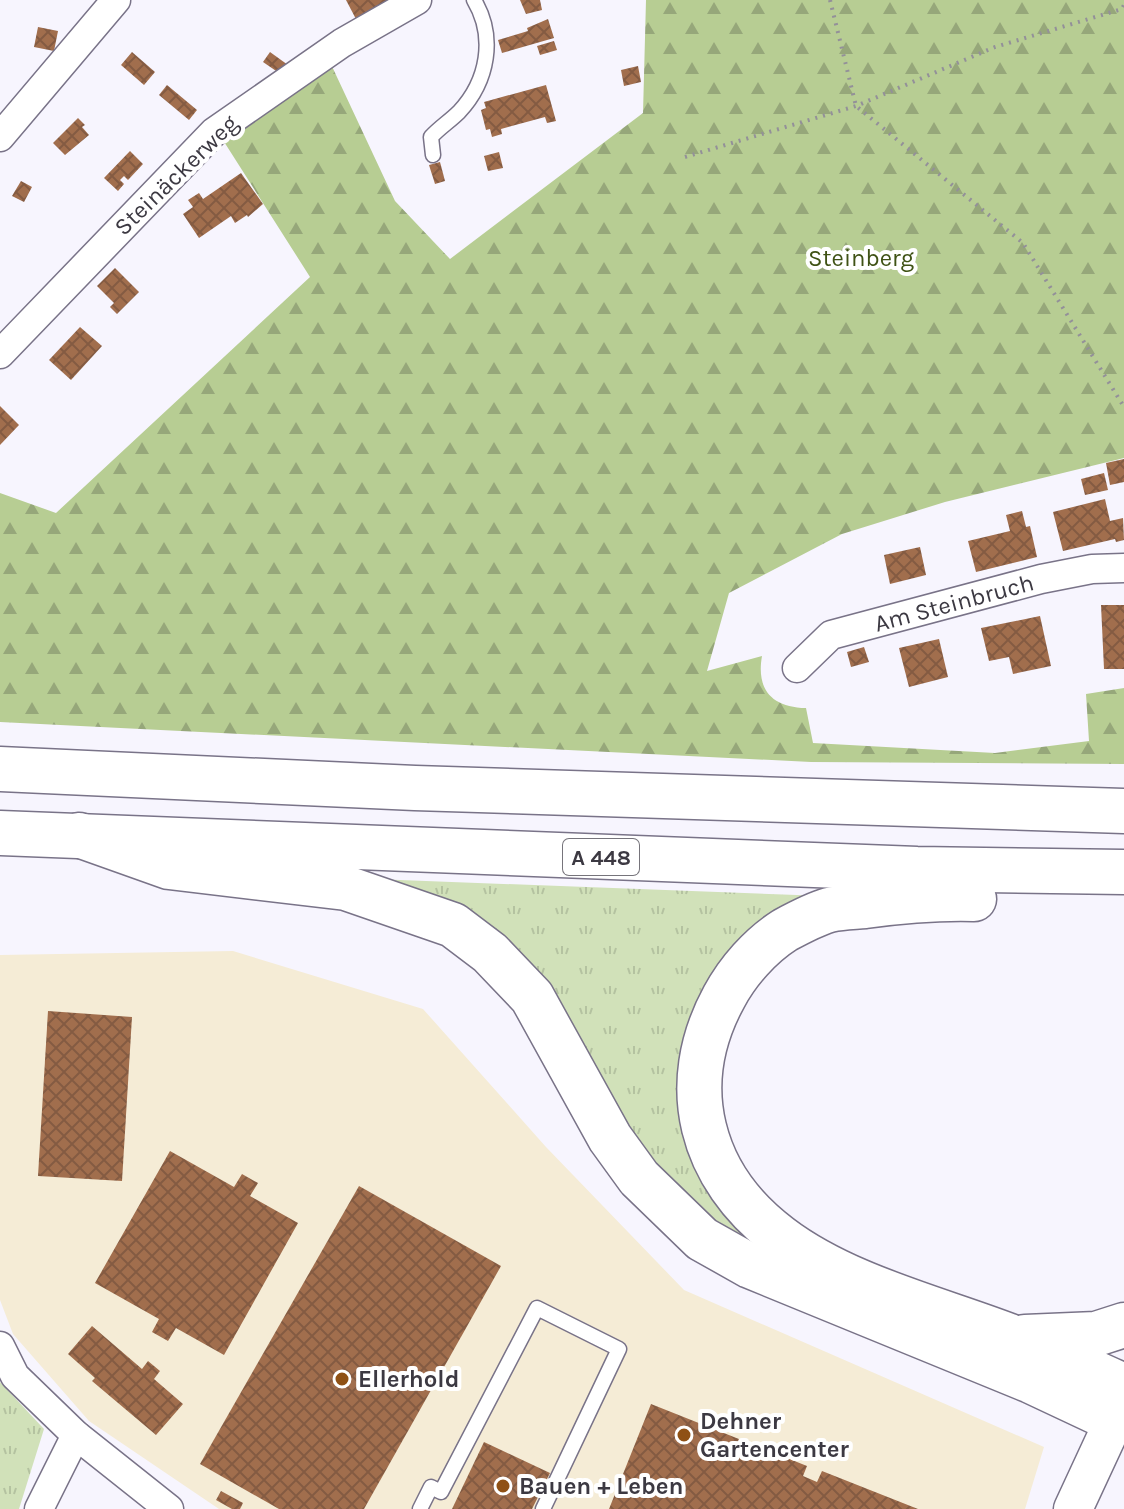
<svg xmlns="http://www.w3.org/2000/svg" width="1124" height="1509" font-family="Karla,sans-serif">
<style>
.commercial{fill:#f5ecd6}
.grass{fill:url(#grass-tufts)}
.forest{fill:url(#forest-firs)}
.building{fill:url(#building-cross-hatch)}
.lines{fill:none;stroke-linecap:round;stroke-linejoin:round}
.service-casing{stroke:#797388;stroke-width:17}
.minor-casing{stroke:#797388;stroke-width:31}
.secondary-casing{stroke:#797388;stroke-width:41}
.motorway-casing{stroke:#797388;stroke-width:47}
.path{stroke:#939099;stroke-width:4;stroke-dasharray:2 6;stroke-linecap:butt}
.service{stroke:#fff;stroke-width:14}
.minor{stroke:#fff;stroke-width:28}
.secondary{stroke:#fff;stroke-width:38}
.motorway{stroke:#fff;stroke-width:44}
.poi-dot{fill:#8f5115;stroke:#fff;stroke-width:3}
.labels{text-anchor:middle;stroke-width:8;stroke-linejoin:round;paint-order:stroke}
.shield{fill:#fff;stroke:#76747b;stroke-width:2}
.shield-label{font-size:22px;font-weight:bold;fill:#3c3942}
.street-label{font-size:24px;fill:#3c3942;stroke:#fff}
.park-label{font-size:24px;fill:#3f5215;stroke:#fff}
.poi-label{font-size:24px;font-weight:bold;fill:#3c3942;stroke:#fff;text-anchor:start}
</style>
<defs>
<pattern id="grass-tufts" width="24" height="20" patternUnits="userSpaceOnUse" patternTransform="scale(2)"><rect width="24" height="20" fill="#d1e1b9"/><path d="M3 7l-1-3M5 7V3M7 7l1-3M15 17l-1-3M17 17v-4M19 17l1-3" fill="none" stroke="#b4c2a0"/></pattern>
<pattern id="forest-firs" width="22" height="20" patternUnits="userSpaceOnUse" patternTransform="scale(2)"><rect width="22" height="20" fill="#b7cd93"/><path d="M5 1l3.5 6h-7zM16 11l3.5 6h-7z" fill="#96a77a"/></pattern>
<pattern id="building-cross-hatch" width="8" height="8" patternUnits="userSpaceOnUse" patternTransform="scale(2)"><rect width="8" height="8" fill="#a16e4d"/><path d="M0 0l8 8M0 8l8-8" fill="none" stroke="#845b42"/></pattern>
</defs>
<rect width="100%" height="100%" fill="#f7f5fe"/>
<path class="commercial" d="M 233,951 L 423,1009 L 546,1147 L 684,1290 L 1044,1447 L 1025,1509 L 219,1509 L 89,1421 L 13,1334 L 0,1300 L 0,955 Z"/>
<g class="grass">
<path d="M 374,879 L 825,896 L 781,927 L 690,1085 L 775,1245 L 753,1258 L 682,1208 L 573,1049 Z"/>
<path d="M 0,1382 L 44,1429 L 19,1509 L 0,1509 Z"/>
</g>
<path class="forest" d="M 646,0 L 1124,0 L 1124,458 L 945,502 L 842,534 L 729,593 L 707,671 L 762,656 C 756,690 772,707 806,708 L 813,743 L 995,753 L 1089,741 L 1086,694 L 1124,688 L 1124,764 L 811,762 L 0,722 L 0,493 L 56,513 L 310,277 L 221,137 L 329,60 L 395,201 L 450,259 L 643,113 Z"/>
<g class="building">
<path d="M 346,0 L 395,0 L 357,21 Z"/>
<path d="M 520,0 L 540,0 L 542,10 L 526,14 Z"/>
<path d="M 548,19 L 554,38 L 502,53 L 498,40 L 528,31 L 527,28 Z"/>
<path d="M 38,27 L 58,31 L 54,51 L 34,47 Z"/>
<path d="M 554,41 L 557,50 L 540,55 L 537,46 Z"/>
<path d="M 132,52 L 155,72 L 144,85 L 121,65 Z"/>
<path d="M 270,52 L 288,65 L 282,75 L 263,62 Z"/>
<path d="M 638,66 L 641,82 L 624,86 L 621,70 Z"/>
<path d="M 167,85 L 197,110 L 189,120 L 159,95 Z"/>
<path d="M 546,85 L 556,121 L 547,123 L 545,117 L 501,129 L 502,134 L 492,137 L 490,129 L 486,130 L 481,110 L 486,108 L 484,102 Z"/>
<path d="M 78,118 L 85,125 L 82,127 L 89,135 L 65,155 L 53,143 Z"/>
<path d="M 130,151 L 143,164 L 128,180 L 124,176 L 120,180 L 124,184 L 118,191 L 104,178 Z"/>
<path d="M 499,152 L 503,168 L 488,171 L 484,156 Z"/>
<path d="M 440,162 L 445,181 L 435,184 L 429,165 Z"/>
<path d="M 241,173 L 263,204 L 248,217 L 247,215 L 235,223 L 231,216 L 199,238 L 183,214 L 193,207 L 188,200 L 199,193 L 203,199 Z"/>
<path d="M 21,181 L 32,187 L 24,202 L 12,196 Z"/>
<path d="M 115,268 L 139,292 L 117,314 L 110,307 L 114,303 L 97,286 Z"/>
<path d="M 80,327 L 102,346 L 71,380 L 49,360 Z"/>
<path d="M 0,406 L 19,425 L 0,445 Z"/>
<path d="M 1124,459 L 1124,482 L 1110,485 L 1106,463 Z"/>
<path d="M 1104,473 L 1108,490 L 1085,495 L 1081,479 Z"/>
<path d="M 1105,499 L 1110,521 L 1123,518 L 1124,540 L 1116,542 L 1115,539 L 1063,551 L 1053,512 Z"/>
<path d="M 1022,511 L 1026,527 L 1030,526 L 1037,557 L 976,572 L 968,541 L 1010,531 L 1006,515 Z"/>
<path d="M 920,547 L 926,575 L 890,584 L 884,555 Z"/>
<path d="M 1101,605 L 1124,605 L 1124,669 L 1104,669 Z"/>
<path d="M 1040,616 L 1051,666 L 1013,674 L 1009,657 L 989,661 L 981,628 Z"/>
<path d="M 939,639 L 948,677 L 909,687 L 899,648 Z"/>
<path d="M 864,647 L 869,662 L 851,667 L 847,652 Z"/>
<path d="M 48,1011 L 132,1017 L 122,1181 L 38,1176 Z"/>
<path d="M 170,1151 L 234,1187 L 242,1174 L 258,1183 L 250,1196 L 298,1223 L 224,1355 L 176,1328 L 168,1341 L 152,1332 L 159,1319 L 95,1283 Z"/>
<path d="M 359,1186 L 501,1266 L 364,1509 L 279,1509 L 200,1464 Z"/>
<path d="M 92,1326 L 142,1369 L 148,1361 L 160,1371 L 154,1379 L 183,1404 L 156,1435 L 92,1381 L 95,1378 L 68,1354 Z"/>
<path d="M 651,1404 L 807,1466 L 803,1476 L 817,1482 L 822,1471 L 918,1509 L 609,1509 Z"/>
<path d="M 484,1442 L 550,1473 L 532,1509 L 452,1509 Z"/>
<path d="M 221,1491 L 243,1503 L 240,1509 L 232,1509 L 216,1500 Z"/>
</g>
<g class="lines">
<defs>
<g id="service">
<path d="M 433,155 L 431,137 C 439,128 450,121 459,112 C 488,81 496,37 474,0"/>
<path d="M 420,1509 L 431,1487 L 441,1492 L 537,1308 L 619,1349 L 543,1509"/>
</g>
<g id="minor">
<path d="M 0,137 L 116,0"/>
<path d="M 0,354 L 214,132 L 342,43 L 417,0"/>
<path d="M 797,668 L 831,635 L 1041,579 L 1092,569 L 1124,568"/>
<path d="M 0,1346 L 15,1376 L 76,1435 L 169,1509"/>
<path d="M 39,1509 L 76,1435"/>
</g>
<path id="secondary" d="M 1073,1509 L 1124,1399"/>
<g id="motorway">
<path d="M 0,769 L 415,788 L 1124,811"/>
<path d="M 0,833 L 917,869 L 1124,872"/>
<path d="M 79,835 L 169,867 L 346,888 L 453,925 L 490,953 L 532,997 L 610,1138 L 639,1178 L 702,1239 L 750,1266 L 1031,1381 L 1114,1420"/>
<path d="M 974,899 C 937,898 902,901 865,906 C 854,907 840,907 829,910 C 815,914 798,923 785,930 C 760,946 738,971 724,997 C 676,1085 700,1177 780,1237 C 843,1285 933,1307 1007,1335 C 1047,1350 1085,1369 1124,1386"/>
<path d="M 1025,1337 L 1096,1334 L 1124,1325"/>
</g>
</defs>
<use href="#service" class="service-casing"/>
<use href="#minor" class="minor-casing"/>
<use href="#secondary" class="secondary-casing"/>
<use href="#motorway" class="motorway-casing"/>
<g class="path">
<path d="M 830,0 L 856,106 L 1023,243 L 1124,407"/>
<path d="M 685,157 L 856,106 L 995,47 L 1122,9 L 1124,5"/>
</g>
<use href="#service" class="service"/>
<use href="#minor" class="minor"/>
<use href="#secondary" class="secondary"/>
<use href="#motorway" class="motorway"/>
</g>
<g class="poi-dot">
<circle cx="342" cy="1379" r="8"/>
<circle cx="684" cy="1435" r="8"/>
<circle cx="503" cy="1486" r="8"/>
</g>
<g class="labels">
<rect class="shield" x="563" y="839" width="76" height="36" rx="6"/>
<g class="shield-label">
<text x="601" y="865">A 448</text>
</g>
<g class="street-label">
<text transform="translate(176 175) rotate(-44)" y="8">Steinäckerweg</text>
<text transform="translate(954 603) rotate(-15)" y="8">Am Steinbruch</text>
</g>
<g class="park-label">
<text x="861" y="266">Steinberg</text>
</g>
<g class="poi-label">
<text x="358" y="1387">Ellerhold</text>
<text x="700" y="1429">Dehner<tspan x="700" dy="28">Gartencenter</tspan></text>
<text x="519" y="1494">Bauen + Leben</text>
</g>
</g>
</svg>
